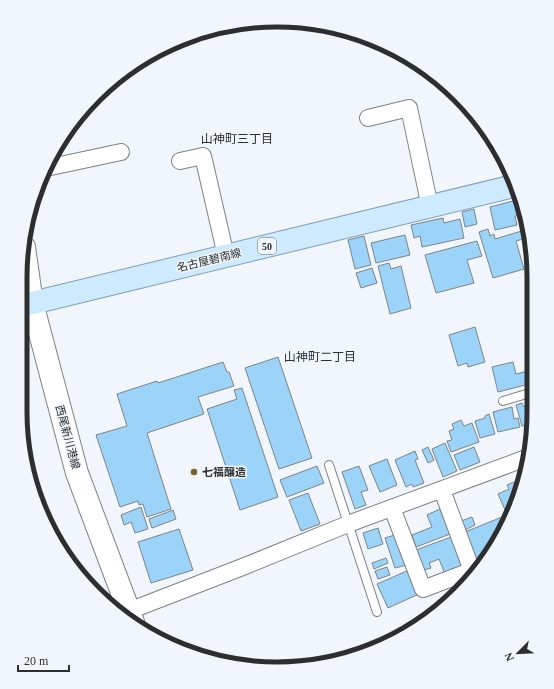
<svg xmlns="http://www.w3.org/2000/svg" width="554" height="689" font-family="'Times New Roman','Noto Sans JP',serif">
<style>
.building{fill:#9cd3f9;stroke:#7e8388}
.lines{fill:none;stroke-linecap:round;stroke-linejoin:round}
.lane-casing{stroke:#7c8286;stroke-width:10}
.street-casing{stroke:#7c8286;stroke-width:18}
.secondary-casing{stroke:#7c8286;stroke-width:24}
.primary-casing{stroke:#809fb5;stroke-width:24}
.lane{stroke:#fff;stroke-width:8}
.street{stroke:#fff;stroke-width:16}
.secondary{stroke:#fff;stroke-width:22}
.primary{stroke:#ceeafe;stroke-width:22}
.poi-dot{fill:#73612f;stroke:#f0f6fb;stroke-width:1.5}
.labels{text-anchor:middle;stroke-width:3;stroke-linejoin:round;paint-order:stroke}
.shield{fill:#f0f6fb;stroke:#676a6d;stroke-width:1}
.shield-label{font-size:10px;font-weight:bold;fill:#2c2e30}
.street-label{font-size:11px;fill:#2c2e30;stroke:#f0f6fb}
.poi-label{font-size:11px;font-weight:bold;fill:#2c2e30;stroke:#f0f6fb;text-anchor:start}
.neighbourhood-label{font-size:12px;fill:#2c2e30;stroke:#f0f6fb}
.rim{fill:none;stroke:#2c2e30;stroke-width:5}
</style>
<rect width="100%" height="100%" fill="#f0f6fb"/>
<g class="building">
<path d="M 517,200 L 520,215 L 515,216 L 517,225 L 495,230 L 490,207 Z"/>
<path d="M 474,209 L 477,224 L 465,227 L 462,212 Z"/>
<path d="M 443,218 L 444,223 L 460,219 L 464,238 L 422,247 L 420,236 L 414,238 L 411,225 Z"/>
<path d="M 488,229 L 490,236 L 494,234 L 495,239 L 525,230 L 527,238 L 516,241 L 524,269 L 493,278 L 479,232 Z"/>
<path d="M 405,235 L 410,255 L 376,263 L 371,243 Z"/>
<path d="M 364,236 L 371,265 L 355,269 L 348,240 Z"/>
<path d="M 477,241 L 482,256 L 467,260 L 474,283 L 436,293 L 425,255 Z"/>
<path d="M 389,263 L 391,269 L 401,266 L 411,308 L 390,314 L 378,266 Z"/>
<path d="M 372,268 L 377,283 L 361,288 L 356,273 Z"/>
<path d="M 475,327 L 485,362 L 468,367 L 467,363 L 458,366 L 449,335 Z"/>
<path d="M 278,357 L 312,458 L 279,469 L 245,368 Z"/>
<path d="M 223,362 L 227,372 L 229,372 L 234,386 L 198,397 L 204,414 L 147,433 L 171,509 L 147,517 L 143,504 L 139,505 L 138,501 L 120,507 L 96,435 L 127,426 L 117,394 L 157,381 L 158,383 Z"/>
<path d="M 513,362 L 516,374 L 531,370 L 533,383 L 498,392 L 492,367 Z"/>
<path d="M 242,388 L 278,497 L 240,510 L 207,409 L 237,399 L 234,390 Z"/>
<path d="M 522,403 L 524,407 L 528,405 L 533,424 L 522,426 L 516,405 Z"/>
<path d="M 512,407 L 514,419 L 518,418 L 520,427 L 498,432 L 493,412 Z"/>
<path d="M 489,414 L 495,434 L 480,438 L 475,421 L 485,418 L 485,416 Z"/>
<path d="M 461,420 L 464,426 L 472,423 L 479,442 L 451,452 L 447,441 L 452,440 L 449,431 L 454,429 L 452,424 Z"/>
<path d="M 445,443 L 457,471 L 443,477 L 432,449 Z"/>
<path d="M 428,447 L 434,460 L 428,463 L 422,450 Z"/>
<path d="M 474,447 L 480,462 L 460,470 L 454,455 Z"/>
<path d="M 415,451 L 418,459 L 415,460 L 424,483 L 413,487 L 412,484 L 406,487 L 395,460 Z"/>
<path d="M 387,459 L 397,485 L 380,492 L 369,466 Z"/>
<path d="M 317,466 L 324,483 L 287,497 L 280,480 Z"/>
<path d="M 359,466 L 368,490 L 361,492 L 366,505 L 355,509 L 342,472 Z"/>
<path d="M 514,482 L 516,487 L 521,485 L 521,486 L 509,511 L 506,512 L 498,494 L 509,489 L 507,485 Z"/>
<path d="M 308,493 L 320,524 L 301,531 L 289,500 Z"/>
<path d="M 141,507 L 148,529 L 135,533 L 131,522 L 124,525 L 121,515 Z"/>
<path d="M 440,509 L 450,534 L 416,547 L 412,535 L 432,527 L 427,515 Z"/>
<path d="M 173,510 L 176,519 L 152,528 L 149,519 Z"/>
<path d="M 472,517 L 475,525 L 465,530 L 461,521 Z"/>
<path d="M 502,517 L 504,522 L 485,559 L 478,562 L 465,532 Z"/>
<path d="M 378,528 L 383,544 L 368,549 L 363,533 Z"/>
<path d="M 179,529 L 193,570 L 151,583 L 138,542 Z"/>
<path d="M 398,534 L 407,565 L 395,568 L 385,538 Z"/>
<path d="M 451,537 L 462,568 L 445,574 L 439,559 L 429,563 L 431,568 L 424,570 L 416,550 Z"/>
<path d="M 386,558 L 388,563 L 374,569 L 372,563 Z"/>
<path d="M 387,567 L 390,575 L 378,579 L 375,571 Z"/>
<path d="M 409,570 L 419,594 L 388,608 L 377,584 Z"/>
</g>
<g class="lines">
<defs>
<g id="lane">
<path d="M 503,401 L 533,392"/>
<path d="M 329,465 L 377,612"/>
</g>
<g id="street">
<path d="M 368,118 L 409,108 L 430,207"/>
<path d="M 180,161 L 203,156 L 226,256"/>
<path d="M 46,168 L 121,152"/>
<path d="M 442,490 L 474,576"/>
<path d="M 392,508 L 423,589 L 481,567"/>
<path d="M 121,614 L 245,566 L 348,524 L 529,457"/>
</g>
<path id="secondary" d="M 24,247 L 32,303 L 77,473 L 133,622"/>
<path id="primary" d="M 20,306 L 514,186"/>
</defs>
<use href="#lane" class="lane-casing"/>
<use href="#street" class="street-casing"/>
<use href="#secondary" class="secondary-casing"/>
<use href="#primary" class="primary-casing"/>
<use href="#lane" class="lane"/>
<use href="#street" class="street"/>
<use href="#secondary" class="secondary"/>
<use href="#primary" class="primary"/>
</g>
<circle class="poi-dot" cx="194" cy="472" r="4"/>
<g class="labels">
<rect class="shield" x="258" y="238" width="18" height="16" rx="3"/>
<g class="shield-label">
<text x="267" y="250">50</text>
</g>
<g class="street-label">
<text transform="translate(209 260) rotate(-14)" y="4">名古屋碧南線</text>
<text transform="translate(68 437) rotate(75)" y="4">西尾新川港線</text>
</g>
<g class="poi-label">
<text x="202" y="476">七福醸造</text>
</g>
<g class="neighbourhood-label">
<text x="237" y="143">山神町三丁目</text>
<text x="320" y="361">山神町二丁目</text>
</g>
</g>
<path d="M0 0H554V689H0ZM277 27H277A250 250 0 0 1 527 277V412A250 250 0 0 1 277 662H277A250 250 0 0 1 27 412V277A250 250 0 0 1 277 27Z" fill="#f0f6fb" fill-rule="evenodd"/>
<path class="rim" d="M277 27H277A250 250 0 0 1 527 277V412A250 250 0 0 1 277 662H277A250 250 0 0 1 27 412V277A250 250 0 0 1 277 27Z"/>
<g transform="translate(518 653) rotate(246)" stroke="#f0f6fb" stroke-width="3" paint-order="stroke">
<path d="M0-3L7 15L0 10L-7 15Z" fill="#2c2e30"/>
<text y="-6" font-size="11" font-weight="bold" text-anchor="middle" fill="#2c2e30">N</text>
</g>
<path d="M18 665v6h51v-6" fill="none" stroke="#2c2e30" stroke-width="2"/>
<text x="24" y="665" font-size="12" fill="#2c2e30" stroke="#f0f6fb" stroke-width="3" paint-order="stroke">20 m</text>
</svg>
